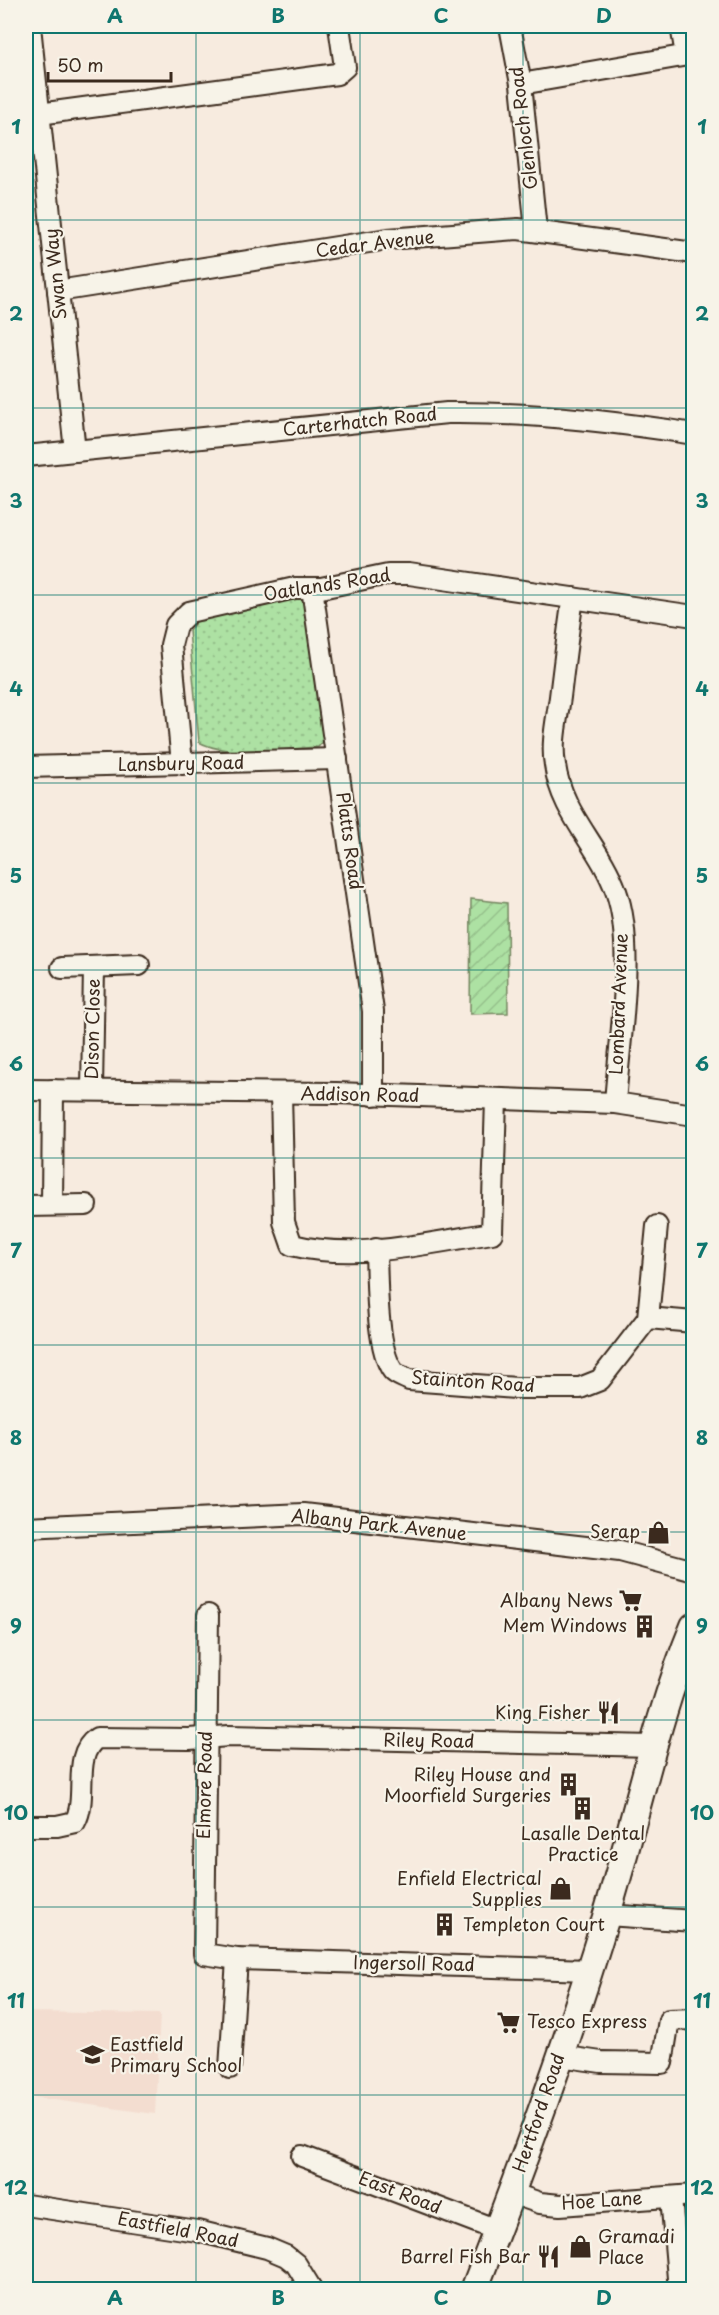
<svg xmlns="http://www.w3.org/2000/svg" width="719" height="2315" font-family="'Playpen Sans',sans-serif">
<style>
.built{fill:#f3ddd0}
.grass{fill:url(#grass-dots);stroke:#748660;stroke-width:1.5}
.garden{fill:url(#garden-furrows);stroke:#748660;stroke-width:1.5}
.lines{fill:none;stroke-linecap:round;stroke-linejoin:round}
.minor-casing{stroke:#3b2a1e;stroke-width:24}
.major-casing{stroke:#3b2a1e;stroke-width:30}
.minor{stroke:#f7f3e8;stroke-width:20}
.major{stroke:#f7f3e8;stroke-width:26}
.grid{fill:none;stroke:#0f766e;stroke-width:1.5;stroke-opacity:0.55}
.labels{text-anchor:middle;stroke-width:4.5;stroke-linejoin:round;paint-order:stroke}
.street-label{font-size:18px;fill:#3b2a1e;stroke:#f7f3e8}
.poi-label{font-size:18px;fill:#3b2a1e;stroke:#f7f3e8;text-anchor:end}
.neatline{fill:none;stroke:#0f766e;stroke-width:2}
.grid-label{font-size:20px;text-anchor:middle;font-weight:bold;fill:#0f766e}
</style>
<defs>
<pattern id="grass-dots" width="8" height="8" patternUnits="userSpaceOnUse" patternTransform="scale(1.5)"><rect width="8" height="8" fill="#ade1a3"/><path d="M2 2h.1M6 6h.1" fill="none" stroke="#96c18c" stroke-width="1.8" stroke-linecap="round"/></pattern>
<pattern id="garden-furrows" width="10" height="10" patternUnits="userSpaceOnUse" patternTransform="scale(1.5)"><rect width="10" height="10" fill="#ade1a3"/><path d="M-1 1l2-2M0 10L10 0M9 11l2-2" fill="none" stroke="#96c18c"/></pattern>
</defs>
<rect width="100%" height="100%" fill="#f7ebdf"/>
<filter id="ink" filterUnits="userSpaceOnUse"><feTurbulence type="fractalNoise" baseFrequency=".0167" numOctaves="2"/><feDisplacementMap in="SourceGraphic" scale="12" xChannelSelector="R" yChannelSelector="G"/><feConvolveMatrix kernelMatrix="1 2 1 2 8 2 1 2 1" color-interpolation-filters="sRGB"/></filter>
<g filter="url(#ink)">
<path class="built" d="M 26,2012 L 160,2014 L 155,2114 L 26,2096 Z"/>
<path class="grass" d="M 300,596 L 309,600 L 328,737 L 318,747 C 285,749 228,758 199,742 L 189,631 L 198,619 Z"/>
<path class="garden" d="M 471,899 L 507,903 L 508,1013 L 470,1014 Z"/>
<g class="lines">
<defs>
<g id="minor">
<path d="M 30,26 L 75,451"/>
<path d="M 510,26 L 521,84 L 536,230"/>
<path d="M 681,26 L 686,55"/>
<path d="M 521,84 L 694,54"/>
<path d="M 39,114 L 337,74 L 345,67 L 339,26"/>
<path d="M 58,291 L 388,239 L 518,229 L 694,253"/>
<path d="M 26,456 L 447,413 C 530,412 611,421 694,434"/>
<path d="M 312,588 L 373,1011 L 373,1095"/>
<path d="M 573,598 C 568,631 564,664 560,697 C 557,720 551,743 555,765 C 561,813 600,846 616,891 C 636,947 619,1043 615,1103"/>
<path d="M 182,764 L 171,645 L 176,625 L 189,612 L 295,588 L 321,588 L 388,574 L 409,574 L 694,616"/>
<path d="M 26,767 L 337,759"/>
<path d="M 62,968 L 139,965"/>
<path d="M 26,1090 L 336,1093 L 615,1103 L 694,1115"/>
<path d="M 92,1090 L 94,967"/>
<path d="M 281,1093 L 284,1222 L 292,1245 C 356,1261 428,1243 492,1233 L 496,1099"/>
<path d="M 52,1204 L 53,1090"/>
<path d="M 26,1206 L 86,1205"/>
<path d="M 376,1249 C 377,1277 376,1349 393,1371 C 396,1375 404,1377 409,1380 L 516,1388 L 580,1388 L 600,1380 L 648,1318 L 657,1226"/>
<path d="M 648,1318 L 694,1322"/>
<path d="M 26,1527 L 303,1514 L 620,1551 L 694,1571"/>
<path d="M 208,1615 L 204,1954 L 237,1959 L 590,1970"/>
<path d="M 26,1826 L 57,1826 L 75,1822 C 89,1797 71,1755 97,1738 L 189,1739 L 229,1736 L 653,1746"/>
<path d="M 607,1915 L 694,1921"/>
<path d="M 560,2056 L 601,2062 L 662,2063 L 669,2020 L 694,2019"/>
<path d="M 230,2068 L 237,1959"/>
<path d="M 302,2156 L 497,2230"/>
<path d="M 511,2193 L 540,2203 L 560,2205 L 694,2195"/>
<path d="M 671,2197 L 679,2290"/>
<path d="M 26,2205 L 197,2231 L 267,2248 L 286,2256 L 296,2264 L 312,2290"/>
</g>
<path id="major" d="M 474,2290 C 522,2167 568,2043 606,1917 C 636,1820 655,1720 694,1626"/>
</defs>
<use href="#minor" class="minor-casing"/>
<use href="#major" class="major-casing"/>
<use href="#minor" class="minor"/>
<use href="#major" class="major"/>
</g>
</g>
<path class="grid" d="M 196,26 L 196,2290M 360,26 L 360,2290M 523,26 L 523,2290M 26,220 L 694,220M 26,408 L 694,408M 26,595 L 694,595M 26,783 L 694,783M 26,970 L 694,970M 26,1158 L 694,1158M 26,1345 L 694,1345M 26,1532 L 694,1532M 26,1720 L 694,1720M 26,1907 L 694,1907M 26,2095 L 694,2095"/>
<defs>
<symbol id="shop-bare" viewBox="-9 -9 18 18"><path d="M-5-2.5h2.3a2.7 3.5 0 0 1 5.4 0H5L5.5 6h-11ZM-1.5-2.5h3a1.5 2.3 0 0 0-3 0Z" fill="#3b2a1e" stroke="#f7f3e8" stroke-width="2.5" paint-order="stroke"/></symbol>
<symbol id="supermarket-bare" viewBox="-9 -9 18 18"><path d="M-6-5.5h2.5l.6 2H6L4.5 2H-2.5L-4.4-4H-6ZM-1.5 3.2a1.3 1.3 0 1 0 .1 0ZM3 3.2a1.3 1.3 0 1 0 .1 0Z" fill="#3b2a1e" stroke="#f7f3e8" stroke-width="2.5" paint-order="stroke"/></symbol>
<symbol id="building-bare" viewBox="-9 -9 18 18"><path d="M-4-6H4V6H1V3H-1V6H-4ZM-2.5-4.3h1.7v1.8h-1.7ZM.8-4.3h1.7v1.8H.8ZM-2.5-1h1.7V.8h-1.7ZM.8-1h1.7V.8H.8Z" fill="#3b2a1e" stroke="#f7f3e8" stroke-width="2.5" paint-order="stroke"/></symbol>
<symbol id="restaurant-bare" viewBox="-9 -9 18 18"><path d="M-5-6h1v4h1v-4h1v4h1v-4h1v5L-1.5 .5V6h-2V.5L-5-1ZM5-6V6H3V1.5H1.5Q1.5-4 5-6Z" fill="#3b2a1e" stroke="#f7f3e8" stroke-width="2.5" paint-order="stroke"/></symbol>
<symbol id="school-bare" viewBox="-9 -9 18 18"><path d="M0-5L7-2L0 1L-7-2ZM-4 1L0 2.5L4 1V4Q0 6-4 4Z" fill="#3b2a1e" stroke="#f7f3e8" stroke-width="2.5" paint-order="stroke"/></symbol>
</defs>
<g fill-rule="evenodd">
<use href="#shop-bare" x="642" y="1516" width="33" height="33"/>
<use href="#supermarket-bare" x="614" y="1584" width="33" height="33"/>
<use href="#building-bare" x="628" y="1610" width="33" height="33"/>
<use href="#restaurant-bare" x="592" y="1696" width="33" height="33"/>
<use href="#building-bare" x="552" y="1768" width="33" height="33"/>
<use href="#building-bare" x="566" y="1792" width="33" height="33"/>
<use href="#shop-bare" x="544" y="1872" width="33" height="33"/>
<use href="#building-bare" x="428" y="1908" width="33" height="33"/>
<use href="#supermarket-bare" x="492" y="2006" width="33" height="33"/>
<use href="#school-bare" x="76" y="2038" width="33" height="33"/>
<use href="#shop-bare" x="564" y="2230" width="33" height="33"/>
<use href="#restaurant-bare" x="532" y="2240" width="33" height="33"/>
</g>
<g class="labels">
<g class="street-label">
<text transform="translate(524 128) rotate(-97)" y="6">Glenloch Road</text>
<text transform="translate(375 244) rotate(-7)" y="6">Cedar Avenue</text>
<text transform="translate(56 274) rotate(-96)" y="6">Swan Way</text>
<text transform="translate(360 422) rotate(-6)" y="6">Carterhatch Road</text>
<text transform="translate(327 585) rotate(-9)" y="6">Oatlands Road</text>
<text transform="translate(181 764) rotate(-1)" y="6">Lansbury Road</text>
<text transform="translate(349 841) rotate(82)" y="6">Platts Road</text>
<text transform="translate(619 1004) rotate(-88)" y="6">Lombard Avenue</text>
<text transform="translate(93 1029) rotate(-89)" y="6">Dison Close</text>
<text transform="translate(360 1095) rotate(1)" y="6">Addison Road</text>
<text transform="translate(473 1382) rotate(4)" y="6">Stainton Road</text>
<text transform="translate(379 1525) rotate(6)" y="6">Albany Park Avenue</text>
<text transform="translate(429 1741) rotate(1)" y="6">Riley Road</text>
<text transform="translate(205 1785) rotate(-89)" y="6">Elmore Road</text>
<text transform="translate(414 1964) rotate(1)" y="6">Ingersoll Road</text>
<text transform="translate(539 2113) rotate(-71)" y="6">Hertford Road</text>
<text transform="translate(400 2193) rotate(21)" y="6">East Road</text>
<text transform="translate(602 2201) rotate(-4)" y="6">Hoe Lane</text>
<text transform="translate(178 2230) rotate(11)" y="6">Eastfield Road</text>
</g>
<g class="poi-label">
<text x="640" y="1538">Serap</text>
<text x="613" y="1607">Albany News</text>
<text x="627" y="1632">Mem Windows</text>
<text x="590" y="1719">King Fisher</text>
<text x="551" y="1781">Riley House and<tspan x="551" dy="21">Moorfield Surgeries</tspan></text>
<text x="583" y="1840" text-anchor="middle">Lasalle Dental<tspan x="583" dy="21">Practice</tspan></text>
<text x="542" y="1885">Enfield Electrical<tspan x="542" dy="21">Supplies</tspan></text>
<text x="463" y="1931" text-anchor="start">Templeton Court</text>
<text x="527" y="2028" text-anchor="start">Tesco Express</text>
<text x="110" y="2051" text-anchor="start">Eastfield<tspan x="110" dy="21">Primary School</tspan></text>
<text x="598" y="2243" text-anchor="start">Gramadi<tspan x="598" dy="21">Place</tspan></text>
<text x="530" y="2263">Barrel Fish Bar</text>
</g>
</g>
<rect width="719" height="2315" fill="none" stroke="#f7f3e8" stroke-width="66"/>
<path d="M48 72v9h123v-9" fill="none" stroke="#3b2a1e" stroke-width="3"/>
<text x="57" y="72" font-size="18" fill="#3b2a1e" stroke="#f7f3e8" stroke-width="4.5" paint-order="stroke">50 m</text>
<rect x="33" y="33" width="653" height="2249" class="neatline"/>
<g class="grid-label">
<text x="115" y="23">A</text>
<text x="278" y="23">B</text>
<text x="441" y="23">C</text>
<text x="604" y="23">D</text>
<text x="16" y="134">1</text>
<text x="702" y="134">1</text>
<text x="16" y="321">2</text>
<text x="702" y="321">2</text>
<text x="16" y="508">3</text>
<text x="702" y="508">3</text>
<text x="16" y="696">4</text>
<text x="702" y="696">4</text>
<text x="16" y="883">5</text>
<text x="702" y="883">5</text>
<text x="16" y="1071">6</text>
<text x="702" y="1071">6</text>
<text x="16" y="1258">7</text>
<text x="702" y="1258">7</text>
<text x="16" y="1445">8</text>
<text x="702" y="1445">8</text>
<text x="16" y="1633">9</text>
<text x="702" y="1633">9</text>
<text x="16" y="1820">10</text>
<text x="702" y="1820">10</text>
<text x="16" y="2008">11</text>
<text x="702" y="2008">11</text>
<text x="16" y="2195">12</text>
<text x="702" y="2195">12</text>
<text x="115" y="2305">A</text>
<text x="278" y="2305">B</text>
<text x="441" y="2305">C</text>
<text x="604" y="2305">D</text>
</g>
</svg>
